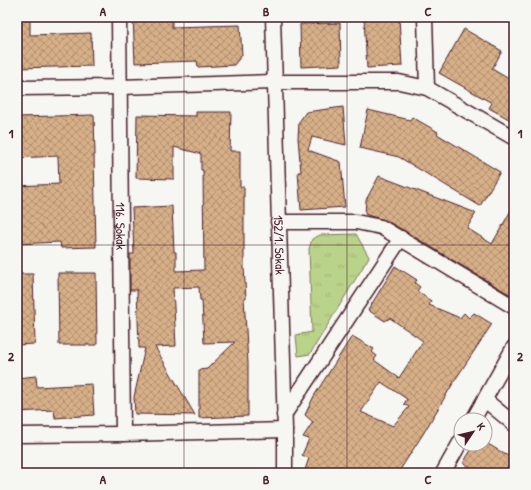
<svg xmlns="http://www.w3.org/2000/svg" width="531" height="490" font-family="'Patrick Hand',sans-serif">
<style>
.grass{fill:url(#grass-tufts);stroke:#82795a}
.building{fill:url(#building-cross-hatch);stroke:#4a1f2b;fill-rule:evenodd}
.lines{fill:none;stroke-linecap:round;stroke-linejoin:round}
.minor-casing{stroke:#4a1f2b;stroke-width:17}
.minor{stroke:#f6f6f2;stroke-width:14}
.grid{fill:none;stroke:#4a1f2b;stroke-width:1;stroke-opacity:0.55}
.labels{text-anchor:middle;stroke-width:3;stroke-linejoin:round;paint-order:stroke}
.street-label{font-size:13px;fill:#4a1f2b;stroke:#f6f6f2}
.neatline{fill:none;stroke:#4a1f2b;stroke-width:1.5}
.grid-label{font-size:13px;text-anchor:middle;font-weight:bold;fill:#4a1f2b}
</style>
<defs>
<pattern id="grass-tufts" width="24" height="20" patternUnits="userSpaceOnUse"><rect width="24" height="20" fill="#b9d38a"/><path d="M3 7l-1-3M5 7V3M7 7l1-3M15 17l-1-3M17 17v-4M19 17l1-3" fill="none" stroke="#a1b577"/></pattern>
<pattern id="building-cross-hatch" width="8" height="8" patternUnits="userSpaceOnUse"><rect width="8" height="8" fill="#d7b088"/><path d="M0 0l8 8M0 8l8-8" fill="none" stroke="#b08f6f"/></pattern>
</defs>
<rect width="100%" height="100%" fill="#f6f6f2"/>
<filter id="ink" filterUnits="userSpaceOnUse"><feTurbulence type="fractalNoise" baseFrequency=".025" numOctaves="2"/><feDisplacementMap in="SourceGraphic" scale="8" xChannelSelector="R" yChannelSelector="G"/><feConvolveMatrix kernelMatrix="1 2 1 2 8 2 1 2 1" color-interpolation-filters="sRGB"/></filter>
<g filter="url(#ink)">
<path class="grass" d="M 356,234 L 369,257 L 310,354 L 298,356 L 296,335 L 312,332 L 309,249 L 312,239 L 320,235 Z"/>
<g class="building">
<path d="M 17,17 L 30,17 L 30,35 L 91,33 L 92,66 L 17,68 Z"/>
<path d="M 133,17 L 172,17 L 172,27 L 240,25 L 242,55 L 234,65 L 198,67 L 197,61 L 135,63 Z"/>
<path d="M 399,18 L 402,66 L 367,68 L 364,19 Z"/>
<path d="M 340,23 L 341,65 L 301,67 L 300,24 Z"/>
<path d="M 464,29 L 502,51 L 492,69 L 514,82 L 514,122 L 489,108 L 492,103 L 439,73 Z"/>
<path d="M 343,107 L 346,145 L 312,137 L 308,150 L 341,162 L 345,207 L 301,210 L 298,172 L 301,172 L 298,138 L 299,122 L 306,112 Z"/>
<path d="M 368,110 L 410,120 L 412,117 L 438,132 L 437,134 L 500,172 L 480,206 L 399,157 L 360,148 Z"/>
<path d="M 196,112 L 231,112 L 230,151 L 240,151 L 240,187 L 244,187 L 244,268 L 246,298 L 244,298 L 248,363 L 248,416 L 199,418 L 199,370 L 207,369 L 235,342 L 204,343 L 202,300 L 200,300 L 199,287 L 173,288 L 176,346 L 155,347 L 195,415 L 135,414 L 134,397 L 145,348 L 139,348 L 137,290 L 130,290 L 130,254 L 134,254 L 132,208 L 172,206 L 174,252 L 176,252 L 176,271 L 204,270 L 203,170 L 201,170 L 201,154 L 174,147 L 174,179 L 136,178 L 137,115 L 196,116 Z"/>
<path d="M 94,115 L 95,155 L 94,155 L 96,247 L 61,248 L 60,242 L 17,244 L 17,186 L 59,184 L 58,156 L 17,158 L 17,117 Z"/>
<path d="M 379,176 L 476,213 L 467,228 L 492,244 L 514,205 L 514,297 L 408,233 L 405,231 L 385,220 L 370,216 L 365,214 L 366,200 Z"/>
<path d="M 395,266 L 417,280 L 415,283 L 420,287 L 417,291 L 431,301 L 429,305 L 460,318 L 464,313 L 469,318 L 474,313 L 492,324 L 455,380 L 423,434 L 398,473 L 304,473 L 309,458 L 302,455 L 309,439 L 303,437 L 313,422 L 305,415 L 314,396 L 352,336 L 374,349 L 372,352 L 377,356 L 374,360 L 399,378 L 423,341 L 390,318 L 385,321 L 368,310 ZM 381,382 L 407,399 L 404,404 L 409,407 L 393,426 L 361,412 Z"/>
<path d="M 58,273 L 96,273 L 97,345 L 59,345 Z"/>
<path d="M 17,274 L 33,274 L 35,344 L 17,345 Z"/>
<path d="M 36,376 L 37,387 L 92,384 L 94,415 L 55,418 L 54,410 L 17,412 L 17,378 Z"/>
<path d="M 475,444 L 488,444 L 513,459 L 505,473 L 480,473 L 463,463 Z"/>
</g>
<g class="lines">
<defs>
<g id="minor">
<path id="s1" d="M 119,17 L 123,434"/>
<path id="s2" d="M 273,17 L 285,430 L 285,473"/>
<path d="M 425,17 L 427,88"/>
<path d="M 17,88 L 120,87 L 275,82 L 399,82 L 427,88 L 514,138"/>
<path d="M 278,222 L 356,222 L 381,227 L 514,307"/>
<path d="M 485,400 L 514,424"/>
<path d="M 284,415 L 401,238"/>
<path d="M 473,420 L 514,347"/>
<path d="M 17,435 L 123,434 L 285,430"/>
<path d="M 443,473 L 461,441"/>
</g>
</defs>
<use href="#minor" class="minor-casing"/>
<use href="#minor" class="minor"/>
</g>
</g>
<path class="grid" d="M 184,17 L 184,473M 347,17 L 347,473M 17,245 L 514,245"/>
<g class="labels">
<g class="street-label">
<text dy="5" stroke="none"><textPath href="#s1" startOffset="209">116. Sokak</textPath></text>
<text dy="5" stroke="none"><textPath href="#s2" startOffset="228">152/1. Sokak</textPath></text>
</g>
</g>
<rect width="531" height="490" fill="none" stroke="#f6f6f2" stroke-width="44"/>
<g transform="translate(473 432) rotate(55)"><circle r="19" fill="#f6f6f2" stroke="#b1a0a2"/>
<path d="M0-3L7 15L0 10L-7 15Z" fill="#4a1f2b"/>
<text y="-6" font-size="11" font-weight="bold" text-anchor="middle" fill="#4a1f2b">K</text>
</g>
<rect x="22" y="22" width="487" height="446" class="neatline"/>
<g class="grid-label">
<text x="103" y="16">A</text>
<text x="266" y="16">B</text>
<text x="428" y="16">C</text>
<text x="11" y="138">1</text>
<text x="520" y="138">1</text>
<text x="11" y="361">2</text>
<text x="520" y="361">2</text>
<text x="103" y="484">A</text>
<text x="266" y="484">B</text>
<text x="428" y="484">C</text>
</g>
</svg>
